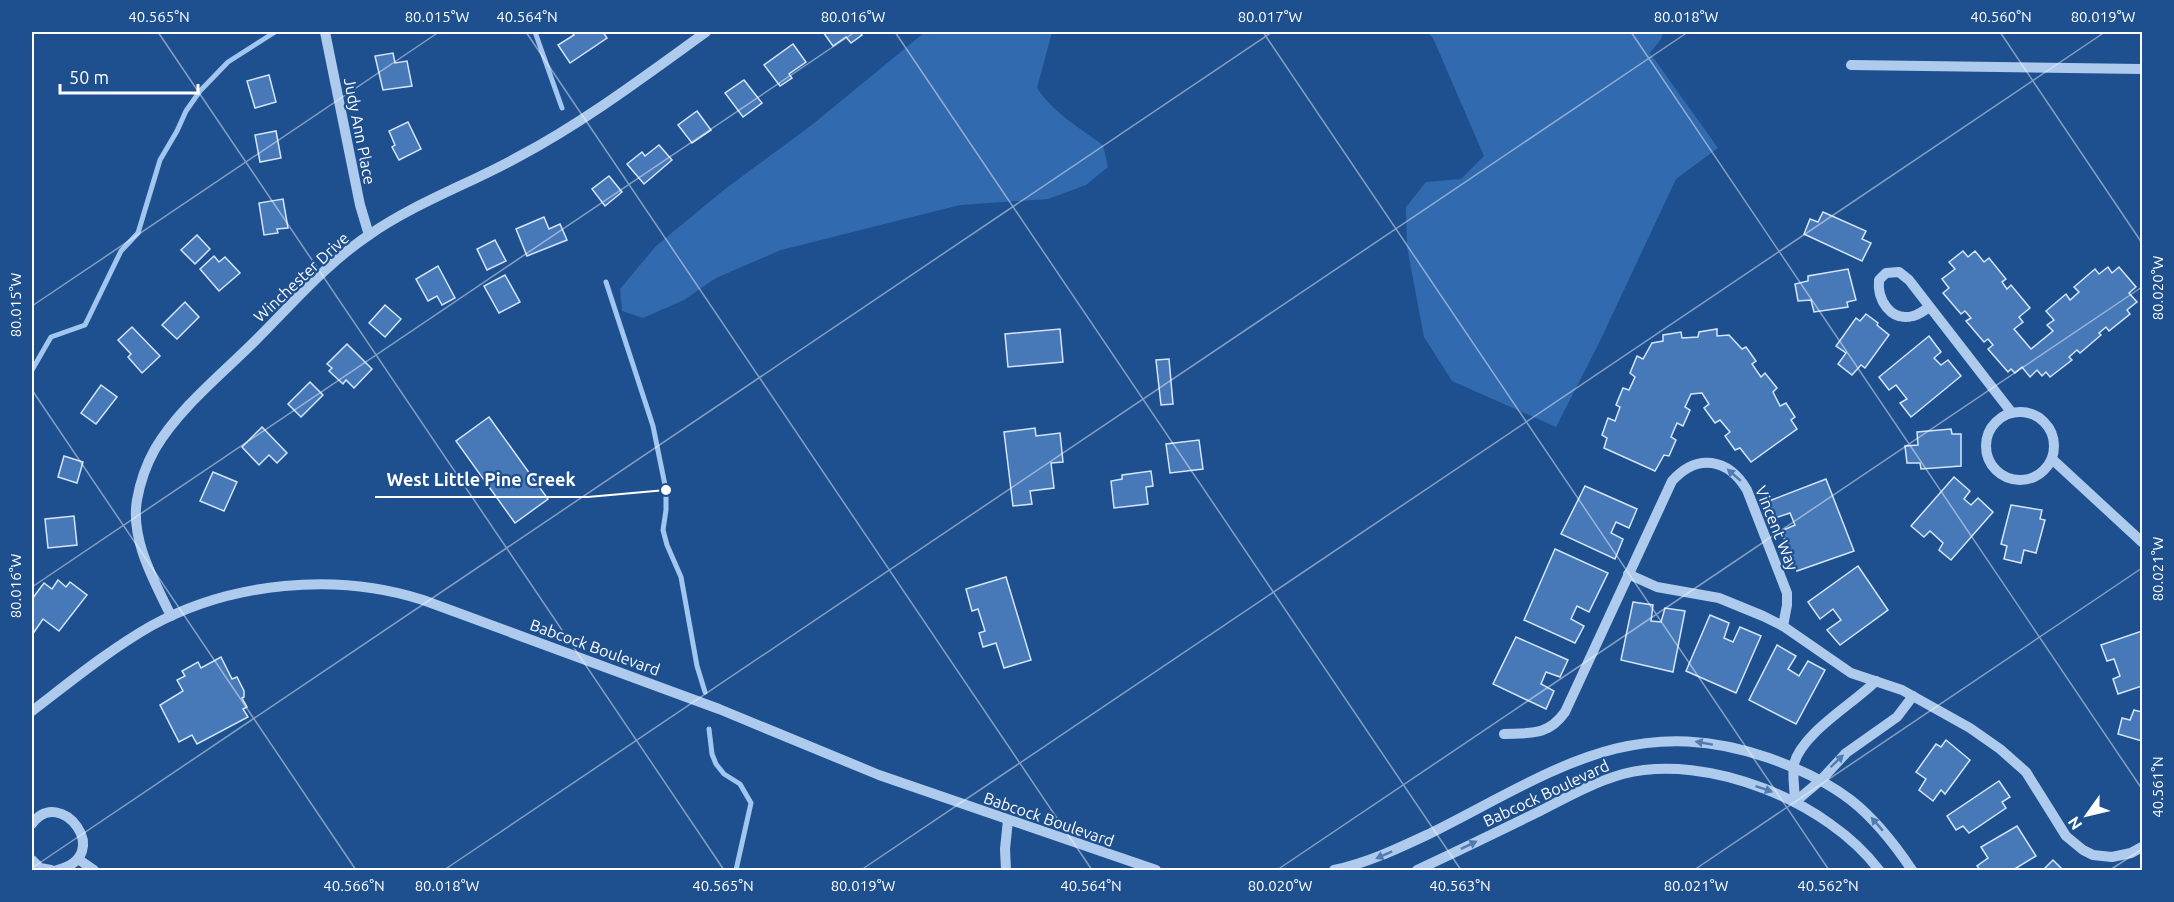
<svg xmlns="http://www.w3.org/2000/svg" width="2174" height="902" font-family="Ubuntu,sans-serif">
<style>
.green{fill:#316aae}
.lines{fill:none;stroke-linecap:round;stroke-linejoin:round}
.stream{stroke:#a1c6ef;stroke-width:5}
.building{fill:#4779b8;stroke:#d3e5fa;stroke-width:1.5}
.minor{stroke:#aecbed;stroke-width:10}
.oneway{fill:#507bb1}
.ticks{fill:none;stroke:#fff;stroke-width:1.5;stroke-opacity:0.45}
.labels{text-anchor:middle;stroke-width:4.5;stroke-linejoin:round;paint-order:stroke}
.street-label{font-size:16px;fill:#fff;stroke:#1e5090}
.leader{fill:none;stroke:#fff;stroke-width:2}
.callout-dot{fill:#fff;stroke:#1e5090;stroke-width:2}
.callout-label{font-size:18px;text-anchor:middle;font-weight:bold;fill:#fff;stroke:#1e5090;stroke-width:4.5;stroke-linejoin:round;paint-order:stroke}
.neatline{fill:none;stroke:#fff;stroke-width:2}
.ticks-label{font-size:15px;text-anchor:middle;fill:#fff}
</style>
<rect width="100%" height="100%" fill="#1e5090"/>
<g class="green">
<path d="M 925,32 L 1052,32 L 1037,88 C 1053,112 1079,128 1103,145 L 1108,167 L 1086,185 L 1048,199 L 960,205 L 781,250 L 716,278 L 684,300 L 643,318 L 622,311 L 620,289 L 656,246 L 725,189 L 813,124 Z"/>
<path d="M 1427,32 L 1663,32 L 1661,39 L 1650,53 L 1718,148 L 1676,179 L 1599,343 L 1556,427 L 1452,381 L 1424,337 L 1407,247 L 1406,207 L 1426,182 L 1461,179 L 1484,156 L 1433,38 Z"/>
</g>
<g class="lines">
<g class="stream">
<path d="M 535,32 L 562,108"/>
<path d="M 606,282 L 653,426 L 666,490 L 666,510 L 663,530 L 667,545 L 681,577 L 697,666 L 705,692"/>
<path d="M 32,370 L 51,337 L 85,325 L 121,251 L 138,233 L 160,160 L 177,131 L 186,111 L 200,91 L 228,62 L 275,32"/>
<path d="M 709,729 L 712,754 L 716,764 L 724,774 L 740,784 L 751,803 L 736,870"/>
</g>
</g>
<g class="building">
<path d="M 572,32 L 603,32 L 607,38 L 570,63 L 558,45 L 574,35 Z"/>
<path d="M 823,32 L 860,32 L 862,35 L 851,43 L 846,37 L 833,46 Z"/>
<path d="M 793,44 L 806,62 L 789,74 L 792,78 L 780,86 L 764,65 Z"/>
<path d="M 393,53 L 395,63 L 407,61 L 412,86 L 383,90 L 375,56 Z"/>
<path d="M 269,75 L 276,102 L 255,108 L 247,81 Z"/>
<path d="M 744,80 L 762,103 L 743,117 L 725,93 Z"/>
<path d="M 697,111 L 711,130 L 692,143 L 678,125 Z"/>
<path d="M 408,122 L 421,149 L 399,160 L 392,147 L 395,145 L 389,131 Z"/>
<path d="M 276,131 L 281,158 L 260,162 L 255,135 Z"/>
<path d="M 659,145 L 672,160 L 644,184 L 627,164 L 642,152 L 645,156 Z"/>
<path d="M 609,176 L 622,192 L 605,206 L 592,189 Z"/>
<path d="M 283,199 L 288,228 L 277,229 L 278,233 L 264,235 L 259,203 Z"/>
<path d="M 1823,212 L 1866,231 L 1862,239 L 1871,243 L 1862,261 L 1804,234 L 1810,219 L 1818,222 Z"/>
<path d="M 544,217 L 549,229 L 560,224 L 567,240 L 527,256 L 516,229 Z"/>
<path d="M 197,235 L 210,249 L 195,264 L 181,250 Z"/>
<path d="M 495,240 L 506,261 L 487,270 L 477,249 Z"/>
<path d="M 1963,251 L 1968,257 L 1975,251 L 1984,262 L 1989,258 L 2006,279 L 2002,282 L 2007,289 L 2011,285 L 2030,308 L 2019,317 L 2023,322 L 2014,329 L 2031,349 L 2053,331 L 2047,325 L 2054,320 L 2046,311 L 2066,294 L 2070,300 L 2079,292 L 2074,287 L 2095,269 L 2099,274 L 2108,267 L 2112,273 L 2119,267 L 2136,287 L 2129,293 L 2137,302 L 2127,310 L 2130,314 L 2109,331 L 2106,327 L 2099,333 L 2101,335 L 2080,353 L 2077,350 L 2069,357 L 2072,360 L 2050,377 L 2046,372 L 2042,376 L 2037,370 L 2030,377 L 2022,367 L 2015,373 L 2011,369 L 2008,372 L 1988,349 L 1993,345 L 1988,339 L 1984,342 L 1966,321 L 1971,318 L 1965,311 L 1961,314 L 1943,293 L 1949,288 L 1942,279 L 1955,269 L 1949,262 Z"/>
<path d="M 214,256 L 219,262 L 225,257 L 240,273 L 219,291 L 200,269 Z"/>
<path d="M 438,266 L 455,298 L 442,305 L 437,296 L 428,301 L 416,279 Z"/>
<path d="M 1848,269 L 1856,300 L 1847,302 L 1848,307 L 1814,312 L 1811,300 L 1798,301 L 1795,284 L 1808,281 L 1808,276 Z"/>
<path d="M 505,275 L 520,302 L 499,313 L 484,286 Z"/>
<path d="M 185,302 L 199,317 L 177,339 L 162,325 Z"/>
<path d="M 385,305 L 401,319 L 385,337 L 369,323 Z"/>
<path d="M 1866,314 L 1878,323 L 1877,325 L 1889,335 L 1865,368 L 1861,365 L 1852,375 L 1838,364 L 1846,353 L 1836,346 L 1856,318 L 1860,321 Z"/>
<path d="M 132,327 L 160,356 L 142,373 L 128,357 L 131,354 L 118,340 Z"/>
<path d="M 1060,329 L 1063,362 L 1008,367 L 1005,334 Z"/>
<path d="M 1717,329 L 1717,336 L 1729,335 L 1742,349 L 1746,347 L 1756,361 L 1752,364 L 1761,377 L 1765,373 L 1777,388 L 1773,392 L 1780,406 L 1786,403 L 1795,417 L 1791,420 L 1797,429 L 1751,462 L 1740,448 L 1735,450 L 1725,436 L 1730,432 L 1720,420 L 1715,423 L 1704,408 L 1709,404 L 1702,393 L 1691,394 L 1685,407 L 1690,410 L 1683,426 L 1677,423 L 1671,437 L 1676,440 L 1669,456 L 1664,455 L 1655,471 L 1604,448 L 1607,438 L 1602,435 L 1608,418 L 1615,421 L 1620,407 L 1616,405 L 1623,388 L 1629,390 L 1635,377 L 1630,373 L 1637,356 L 1643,359 L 1652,343 L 1663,341 L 1663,335 L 1681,332 L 1682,338 L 1698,337 L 1699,332 Z"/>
<path d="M 1929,336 L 1941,352 L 1934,358 L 1941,365 L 1948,360 L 1961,376 L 1911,417 L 1900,403 L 1907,399 L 1896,385 L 1889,390 L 1879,377 Z"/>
<path d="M 347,344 L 372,369 L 354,388 L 346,380 L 343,384 L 329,371 L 332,368 L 327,364 Z"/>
<path d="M 1169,359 L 1173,404 L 1161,405 L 1156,360 Z"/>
<path d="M 310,382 L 323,395 L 301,417 L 288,404 Z"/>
<path d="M 101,385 L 117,397 L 96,424 L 81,413 Z"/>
<path d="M 489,417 L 548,499 L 515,523 L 456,441 Z"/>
<path d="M 262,427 L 287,453 L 277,463 L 269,455 L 259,465 L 242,447 Z"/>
<path d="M 1035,428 L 1036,436 L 1060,433 L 1063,462 L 1051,463 L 1054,488 L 1030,491 L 1032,504 L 1013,506 L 1004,432 Z"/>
<path d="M 1951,429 L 1952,434 L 1961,434 L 1961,466 L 1921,469 L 1920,463 L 1907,463 L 1905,446 L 1918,445 L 1917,432 Z"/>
<path d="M 1199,440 L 1203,469 L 1170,473 L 1166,444 Z"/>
<path d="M 64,456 L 83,462 L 77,483 L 58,477 Z"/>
<path d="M 1151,471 L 1153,486 L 1146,487 L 1148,504 L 1114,508 L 1111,481 L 1122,479 L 1122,475 Z"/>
<path d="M 213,472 L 237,482 L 224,511 L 200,501 Z"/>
<path d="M 1954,477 L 1970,491 L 1964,499 L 1971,505 L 1978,498 L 1993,512 L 1951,560 L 1939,550 L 1943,543 L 1930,531 L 1924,537 L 1911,526 Z"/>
<path d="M 1826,479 L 1854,551 L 1797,571 L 1781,531 L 1795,525 L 1790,513 L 1775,518 L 1769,501 Z"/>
<path d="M 1585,486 L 1637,509 L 1629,528 L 1616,522 L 1611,533 L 1623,539 L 1615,559 L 1561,534 Z"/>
<path d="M 2011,505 L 2042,510 L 2040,519 L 2045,520 L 2036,553 L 2024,550 L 2021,563 L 2004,559 L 2007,546 L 2001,544 Z"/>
<path d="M 74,516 L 77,545 L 48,548 L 45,519 Z"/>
<path d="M 1555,549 L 1608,573 L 1589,612 L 1577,606 L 1571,619 L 1584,626 L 1575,643 L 1524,620 Z"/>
<path d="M 1858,566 L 1888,610 L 1840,645 L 1827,630 L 1841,620 L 1833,609 L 1820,619 L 1808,602 Z"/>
<path d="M 1006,577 L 1031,660 L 1004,668 L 996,643 L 983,647 L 979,633 L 985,631 L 978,609 L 972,611 L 966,589 Z"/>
<path d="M 58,580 L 66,587 L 70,582 L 87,595 L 59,631 L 43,619 L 32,635 L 32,599 L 44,583 L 52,589 Z"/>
<path d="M 1633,602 L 1653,605 L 1651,621 L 1661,622 L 1665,608 L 1685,611 L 1673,672 L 1621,660 Z"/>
<path d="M 1710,615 L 1729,623 L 1724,638 L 1733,642 L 1740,627 L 1761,636 L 1736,693 L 1686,671 Z"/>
<path d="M 2142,631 L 2142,686 L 2118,694 L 2113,679 L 2120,676 L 2114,659 L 2107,661 L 2101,645 Z"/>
<path d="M 1516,637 L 1568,660 L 1560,677 L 1546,672 L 1541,684 L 1554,691 L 1546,709 L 1493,684 Z"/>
<path d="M 1777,645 L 1796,656 L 1788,669 L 1799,676 L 1808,661 L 1825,670 L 1796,724 L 1749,700 Z"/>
<path d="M 221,657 L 232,679 L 237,677 L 244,691 L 244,697 L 242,698 L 247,707 L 243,709 L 248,717 L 197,744 L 192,735 L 179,742 L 160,705 L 183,691 L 177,680 L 185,676 L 182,671 L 198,662 L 201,668 Z"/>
<path d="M 2134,710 L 2142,712 L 2142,741 L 2118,734 L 2122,718 L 2130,720 Z"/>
<path d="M 1946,740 L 1970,760 L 1945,794 L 1941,790 L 1933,801 L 1919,790 L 1926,779 L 1916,772 L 1936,744 L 1941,747 Z"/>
<path d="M 1999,781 L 2010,797 L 2002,802 L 2006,808 L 1969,833 L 1963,826 L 1956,830 L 1947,816 Z"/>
<path d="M 2017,826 L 2036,856 L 2013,870 L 1980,870 L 1977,866 L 1988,858 L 1981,847 Z"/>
<path d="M 2053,860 L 2063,870 L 2043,870 Z"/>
</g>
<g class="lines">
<g class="minor">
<path d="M 325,32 L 360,205 L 369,235"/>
<path d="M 1851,65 L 2142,69"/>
<path d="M 1930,307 C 1924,310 1919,315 1913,316 C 1890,322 1877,299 1879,280 L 1886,273 L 1899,272 L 1909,280 L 2012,413"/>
<circle cx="2020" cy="446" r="34"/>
<path d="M 2052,459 L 2142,542"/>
<path d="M 1628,574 L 1657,587 L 1719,598 L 1763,616 L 1783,626 L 1851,673 L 1902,690 L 1970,728 L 2000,749 L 2026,772 L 2066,836 L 2083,850 L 2093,855 L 2112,857 L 2131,853 L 2142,847"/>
<path d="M 171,616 C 155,582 130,540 137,500 C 140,483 146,465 155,449 C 179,408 223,373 256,340 C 292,304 327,263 369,235 C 415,203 469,184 518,157 C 584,122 645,76 706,32"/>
<path d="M 32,711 C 70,682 109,650 151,626 C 231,582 336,572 423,600 L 719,709 L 879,775 L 1156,870"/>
<path d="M 1504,734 C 1531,733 1548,736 1565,712 L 1672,481 C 1697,453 1728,458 1747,490 L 1787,593 L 1787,605 L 1783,626"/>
<path d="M 1795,802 L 1821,780 L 1846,753 L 1897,717 L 1913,696"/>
<path d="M 1795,802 C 1795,791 1792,776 1794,764 C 1802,733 1853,704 1876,681"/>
<path d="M 32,824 C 60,784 116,856 57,870"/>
<path d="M 78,859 L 94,870"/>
<path d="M 32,860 L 40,868 L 51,870"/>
<path d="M 1006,870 L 1005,849 L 1008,820"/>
<path d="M 1334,870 C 1368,863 1399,848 1431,833 C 1549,774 1631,710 1769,758 C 1839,783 1871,809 1912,870"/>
<path d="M 1417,870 C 1458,851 1499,831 1540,811 C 1567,797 1594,782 1623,774 C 1707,752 1828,802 1879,870"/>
</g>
</g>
<defs><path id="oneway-solid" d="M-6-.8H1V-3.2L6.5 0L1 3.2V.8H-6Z" transform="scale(1.5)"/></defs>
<g class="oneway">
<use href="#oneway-solid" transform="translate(1734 475) rotate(-139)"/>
<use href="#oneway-solid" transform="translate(1704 743) rotate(-170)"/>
<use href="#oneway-solid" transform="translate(1837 761) rotate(-44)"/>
<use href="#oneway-solid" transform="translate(1764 789) rotate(19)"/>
<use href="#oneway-solid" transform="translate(1877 824) rotate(-131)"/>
<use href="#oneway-solid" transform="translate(1469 845) rotate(-26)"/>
<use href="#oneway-solid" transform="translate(1384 855) rotate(156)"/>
</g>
<path class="ticks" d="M 158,32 L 724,870M 526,32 L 1092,870M 895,32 L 1461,870M 1263,32 L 1829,870M 1631,32 L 2142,789M 2000,32 L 2142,243M 32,306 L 439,32M 32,390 L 356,870M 32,587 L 855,32M 32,868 L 1272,32M 444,870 L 1688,32M 861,870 L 2105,32M 1277,870 L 2142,287M 1694,870 L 2142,568M 2110,870 L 2142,849"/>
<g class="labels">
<g class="street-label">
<text transform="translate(360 131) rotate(79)" y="6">Judy Ann Place</text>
<text transform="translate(301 277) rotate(-43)" y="6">Winchester Drive</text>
<text transform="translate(1777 528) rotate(68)" y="6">Vincent Way</text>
<text transform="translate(595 647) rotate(20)" y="6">Babcock Boulevard</text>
<text transform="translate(1546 793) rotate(-25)" y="6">Babcock Boulevard</text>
<text transform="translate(1049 819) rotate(19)" y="6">Babcock Boulevard</text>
</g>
</g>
<path class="leader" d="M666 490L588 497H375"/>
<circle class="callout-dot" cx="666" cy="490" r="6"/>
<g class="callout-label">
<text x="481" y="486">West Little Pine Creek</text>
</g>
<rect width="2174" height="902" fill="none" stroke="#1e5090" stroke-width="66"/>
<g transform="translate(2087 815) rotate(236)" stroke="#1e5090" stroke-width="4.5" paint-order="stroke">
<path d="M0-4.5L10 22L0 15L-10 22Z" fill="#ffffff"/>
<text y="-9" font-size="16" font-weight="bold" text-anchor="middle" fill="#ffffff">N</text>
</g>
<path d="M60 84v9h138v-9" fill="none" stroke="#ffffff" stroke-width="3"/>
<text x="69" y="84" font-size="18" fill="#ffffff" stroke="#1e5090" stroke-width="4.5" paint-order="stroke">50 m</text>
<rect x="33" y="33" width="2108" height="836" class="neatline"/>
<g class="ticks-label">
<text x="159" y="22">40.565°N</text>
<text x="437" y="22">80.015°W</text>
<text x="527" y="22">40.564°N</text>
<text x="853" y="22">80.016°W</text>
<text x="1270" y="22">80.017°W</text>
<text x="1686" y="22">80.018°W</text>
<text x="2001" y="22">40.560°N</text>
<text x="2103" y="22">80.019°W</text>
<text transform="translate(2158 288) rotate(-90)" y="5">80.020°W</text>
<text transform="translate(16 305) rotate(-90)" y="5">80.015°W</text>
<text transform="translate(2158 569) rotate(-90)" y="5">80.021°W</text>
<text transform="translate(16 586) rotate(-90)" y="5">80.016°W</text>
<text transform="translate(2158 787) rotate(-90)" y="5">40.561°N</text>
<text x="354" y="891">40.566°N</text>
<text x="447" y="891">80.018°W</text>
<text x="723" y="891">40.565°N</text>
<text x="863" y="891">80.019°W</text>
<text x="1091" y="891">40.564°N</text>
<text x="1280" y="891">80.020°W</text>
<text x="1460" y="891">40.563°N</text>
<text x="1696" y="891">80.021°W</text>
<text x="1828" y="891">40.562°N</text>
</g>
</svg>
